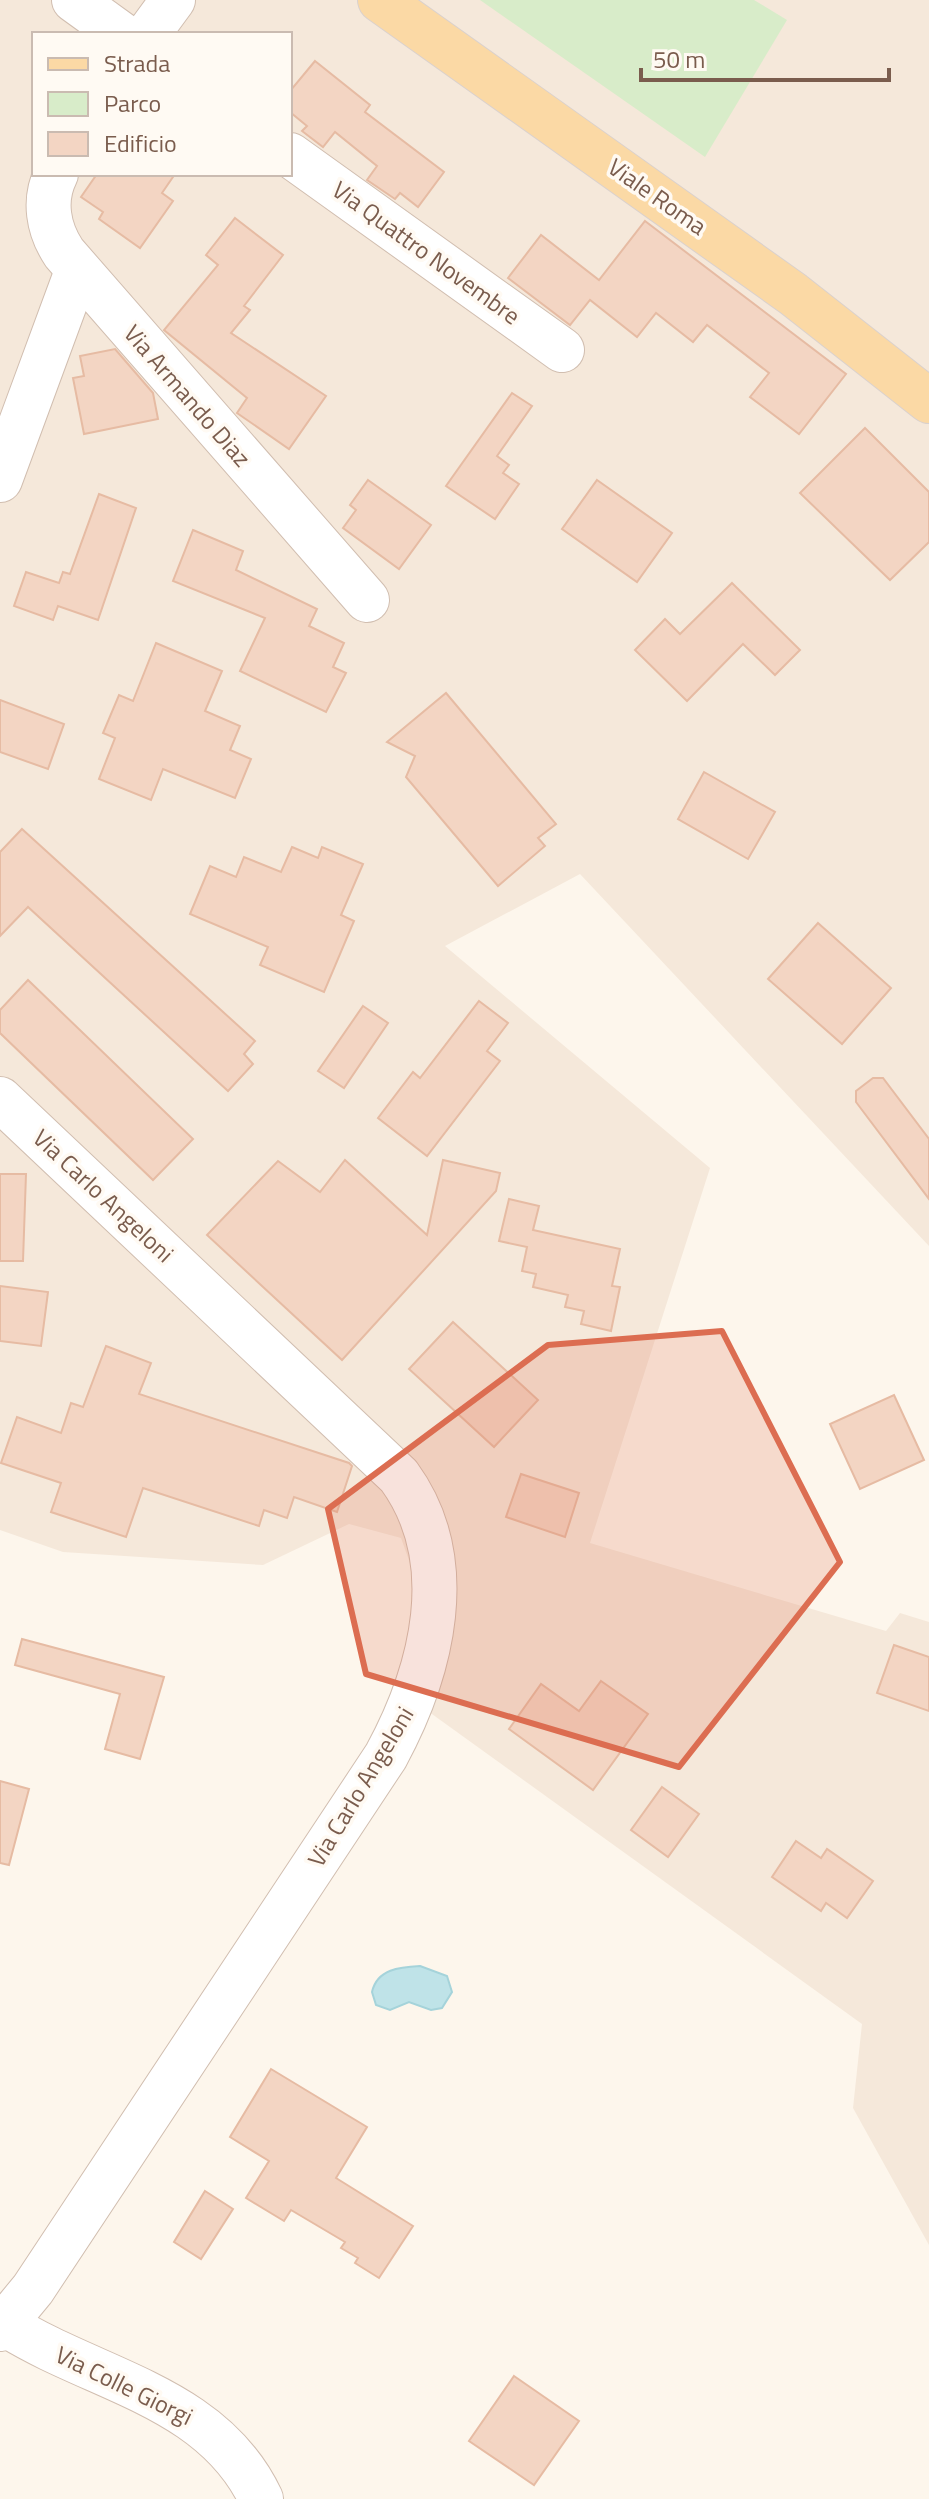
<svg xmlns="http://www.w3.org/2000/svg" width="929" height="2499" font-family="'Titillium Web',sans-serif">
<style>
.residential{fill:#f5e8da;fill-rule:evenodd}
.green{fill:#d8ecc9}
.water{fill:#bfe3e8;stroke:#a5d3da;stroke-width:2}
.building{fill:#f3d5c3;stroke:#e6bba3;stroke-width:2}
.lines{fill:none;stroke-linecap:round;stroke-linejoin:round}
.minor-casing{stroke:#d1beb0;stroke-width:46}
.major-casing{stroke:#dad1cd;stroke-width:46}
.minor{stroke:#fff;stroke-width:44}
.major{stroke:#fbd9a5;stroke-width:44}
.marked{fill:#dc6d51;fill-opacity:0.2;stroke:#dc6d51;stroke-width:6;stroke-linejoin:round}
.labels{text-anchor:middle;stroke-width:7;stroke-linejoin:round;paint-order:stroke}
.street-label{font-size:24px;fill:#7a5c4d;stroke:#fffaf3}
</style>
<rect width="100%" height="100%" fill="#fdf6ec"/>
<path class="residential" d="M 0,0 L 929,0 L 929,1246 L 580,874 L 445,946 L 710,1168 L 590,1543 L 886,1631 L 900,1613 L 929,1622 L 929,2245 L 853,2108 L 862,2024 L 400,1691 L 422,1597 L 401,1538 L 349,1524 L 263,1565 L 63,1552 L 0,1530 ZM 34,34 L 290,34 L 290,174 L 34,174 Z"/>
<path class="green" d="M 480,0 L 754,0 L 787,20 L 705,157 Z"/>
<path class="water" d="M 420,1966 L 447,1976 L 452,1992 L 442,2008 L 431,2010 L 409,2002 L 390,2010 L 376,2005 L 372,1992 C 377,1969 400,1967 420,1966 Z"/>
<g class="building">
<path d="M 315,61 L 370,105 L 365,112 L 444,172 L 418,207 L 400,193 L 395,199 L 367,180 L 377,166 L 335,132 L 323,147 L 302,131 L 307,126 L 290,112 L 290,91 Z"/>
<path d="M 97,174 L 175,174 L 162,193 L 173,201 L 140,248 L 99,219 L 103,212 L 81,197 Z"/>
<path d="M 235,218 L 283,255 L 244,306 L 250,310 L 231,333 L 326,396 L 289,449 L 237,413 L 247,398 L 164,330 L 218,265 L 206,255 Z"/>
<path d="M 645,221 L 846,374 L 799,434 L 750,397 L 769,373 L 707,325 L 693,342 L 656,313 L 637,337 L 590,300 L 570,325 L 508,278 L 541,235 L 599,280 Z"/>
<path d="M 115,349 L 153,393 L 158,419 L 84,434 L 73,378 L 84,376 L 80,356 Z"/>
<path d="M 512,393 L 532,406 L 497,456 L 509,465 L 503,473 L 519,484 L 495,519 L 446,486 Z"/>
<path d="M 865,428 L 929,492 L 929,542 L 890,580 L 800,493 Z"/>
<path d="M 368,480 L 431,525 L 399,569 L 343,528 L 356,510 L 350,505 Z"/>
<path d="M 597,480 L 672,533 L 637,582 L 562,529 Z"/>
<path d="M 99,494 L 136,508 L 98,620 L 58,606 L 53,620 L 14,606 L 26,572 L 59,583 L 63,572 L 70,574 Z"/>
<path d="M 193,530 L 243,551 L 236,570 L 317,609 L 309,626 L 344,643 L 333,667 L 346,673 L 326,712 L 240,671 L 265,618 L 173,581 Z"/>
<path d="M 732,583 L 800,650 L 775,675 L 743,644 L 687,701 L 635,650 L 665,619 L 680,634 Z"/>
<path d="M 156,643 L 222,671 L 205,711 L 240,726 L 230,750 L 251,759 L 235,798 L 163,769 L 151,800 L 99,779 L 115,738 L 103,733 L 119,695 L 133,701 Z"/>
<path d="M 446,693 L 556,824 L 538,838 L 545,846 L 498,886 L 406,777 L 415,756 L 387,742 Z"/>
<path d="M 0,700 L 64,724 L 48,769 L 0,752 Z"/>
<path d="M 704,772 L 775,812 L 748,859 L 678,819 Z"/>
<path d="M 22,829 L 255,1041 L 244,1054 L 253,1064 L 228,1091 L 28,907 L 0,936 L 0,852 Z"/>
<path d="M 292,847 L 318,858 L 322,847 L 363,864 L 341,915 L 354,921 L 324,992 L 260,965 L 268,947 L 190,914 L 210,866 L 236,877 L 244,857 L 281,872 Z"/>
<path d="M 818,923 L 891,988 L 842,1044 L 768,979 Z"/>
<path d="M 28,980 L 193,1139 L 153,1180 L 0,1033 L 0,1010 Z"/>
<path d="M 479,1001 L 508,1023 L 487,1051 L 500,1061 L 427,1156 L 378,1118 L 413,1072 L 420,1078 Z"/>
<path d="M 363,1006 L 388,1023 L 344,1088 L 318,1071 Z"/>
<path d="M 873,1078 L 883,1078 L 929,1139 L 929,1199 L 856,1102 L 856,1091 Z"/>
<path d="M 345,1160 L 427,1235 L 443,1160 L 500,1173 L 496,1191 L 342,1360 L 207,1235 L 278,1161 L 320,1192 Z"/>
<path d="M 0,1174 L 26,1174 L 23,1261 L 0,1261 Z"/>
<path d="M 509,1199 L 539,1206 L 533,1230 L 620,1249 L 612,1286 L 620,1287 L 611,1331 L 581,1324 L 584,1311 L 565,1307 L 568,1295 L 533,1287 L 536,1274 L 522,1271 L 527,1247 L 499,1241 Z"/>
<path d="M 0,1286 L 48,1292 L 41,1346 L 0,1341 Z"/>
<path d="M 453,1322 L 538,1400 L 494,1447 L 409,1369 Z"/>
<path d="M 106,1346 L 151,1363 L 139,1394 L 349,1463 L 352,1466 L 337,1512 L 294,1497 L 287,1518 L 264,1510 L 259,1526 L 143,1488 L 126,1537 L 51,1512 L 61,1483 L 1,1463 L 17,1417 L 61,1433 L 71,1403 L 83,1407 Z"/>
<path d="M 894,1395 L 924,1460 L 860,1489 L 830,1424 Z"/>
<path d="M 521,1474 L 579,1493 L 565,1537 L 506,1517 Z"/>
<path d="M 22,1639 L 164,1677 L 140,1759 L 105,1749 L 120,1694 L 15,1665 Z"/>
<path d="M 894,1645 L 929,1657 L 929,1711 L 877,1693 Z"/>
<path d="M 601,1681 L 648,1714 L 593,1790 L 509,1729 L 541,1684 L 579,1711 Z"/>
<path d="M 0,1781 L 29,1789 L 9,1865 L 0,1863 Z"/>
<path d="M 662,1787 L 699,1814 L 668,1857 L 631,1830 Z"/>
<path d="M 796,1841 L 821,1858 L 827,1849 L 873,1881 L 847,1918 L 826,1903 L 821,1911 L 772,1877 Z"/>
<path d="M 271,2069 L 367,2127 L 336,2178 L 413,2226 L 379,2278 L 355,2263 L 358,2258 L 341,2248 L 345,2242 L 291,2210 L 284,2221 L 246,2198 L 269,2161 L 230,2137 Z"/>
<path d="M 205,2191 L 233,2209 L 201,2259 L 174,2242 Z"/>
<path d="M 514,2376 L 579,2421 L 534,2485 L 469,2441 Z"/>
</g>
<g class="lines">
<defs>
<g id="minor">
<path d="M 74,0 L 121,34"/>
<path d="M 148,34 L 173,0"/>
<path d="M 290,155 L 562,350"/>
<path d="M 56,174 C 43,200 48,229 64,253 L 367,600"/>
<path d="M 0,480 L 77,271"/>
<path d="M 0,1099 L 399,1476 C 461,1561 432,1671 386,1756 L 33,2289 L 0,2329"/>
<path d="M 5,2324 C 94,2381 212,2395 261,2499"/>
</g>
<path id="major" d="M 380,0 L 793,294 L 929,401"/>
</defs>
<use href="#minor" class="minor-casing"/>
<use href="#major" class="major-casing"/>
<use href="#minor" class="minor"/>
<use href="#major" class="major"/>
</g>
<path class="marked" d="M 722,1331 L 840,1562 L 679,1767 L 366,1674 L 328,1509 L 548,1345 Z"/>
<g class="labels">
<g class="street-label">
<text transform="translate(657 197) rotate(35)" y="8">Viale Roma</text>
<text transform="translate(426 253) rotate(36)" y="8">Via Quattro Novembre</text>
<text transform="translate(187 396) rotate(49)" y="8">Via Armando Diaz</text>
<text transform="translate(103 1196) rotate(43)" y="8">Via Carlo Angeloni</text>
<text transform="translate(361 1787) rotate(-59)" y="8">Via Carlo Angeloni</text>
<text transform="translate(124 2386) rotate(26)" y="8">Via Colle Giorgi</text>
</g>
</g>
<rect x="32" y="32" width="260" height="144" fill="#fffaf3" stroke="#cabbb1" stroke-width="2"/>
<rect x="48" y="58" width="40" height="12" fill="#fbd9a5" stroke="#cabbb1" stroke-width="2"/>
<text x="104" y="72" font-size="24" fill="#7a5c4d">Strada</text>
<rect x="48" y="92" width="40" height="24" fill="#d8ecc9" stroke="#cabbb1" stroke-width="2"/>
<text x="104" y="112" font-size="24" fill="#7a5c4d">Parco</text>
<rect x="48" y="132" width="40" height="24" fill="#f3d5c3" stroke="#cabbb1" stroke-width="2"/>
<text x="104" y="152" font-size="24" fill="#7a5c4d">Edificio</text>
<path d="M641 68v12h248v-12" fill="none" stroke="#7a5c4d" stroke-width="4"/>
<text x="653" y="68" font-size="24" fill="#7a5c4d" stroke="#fffaf3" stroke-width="6" paint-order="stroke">50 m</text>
</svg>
